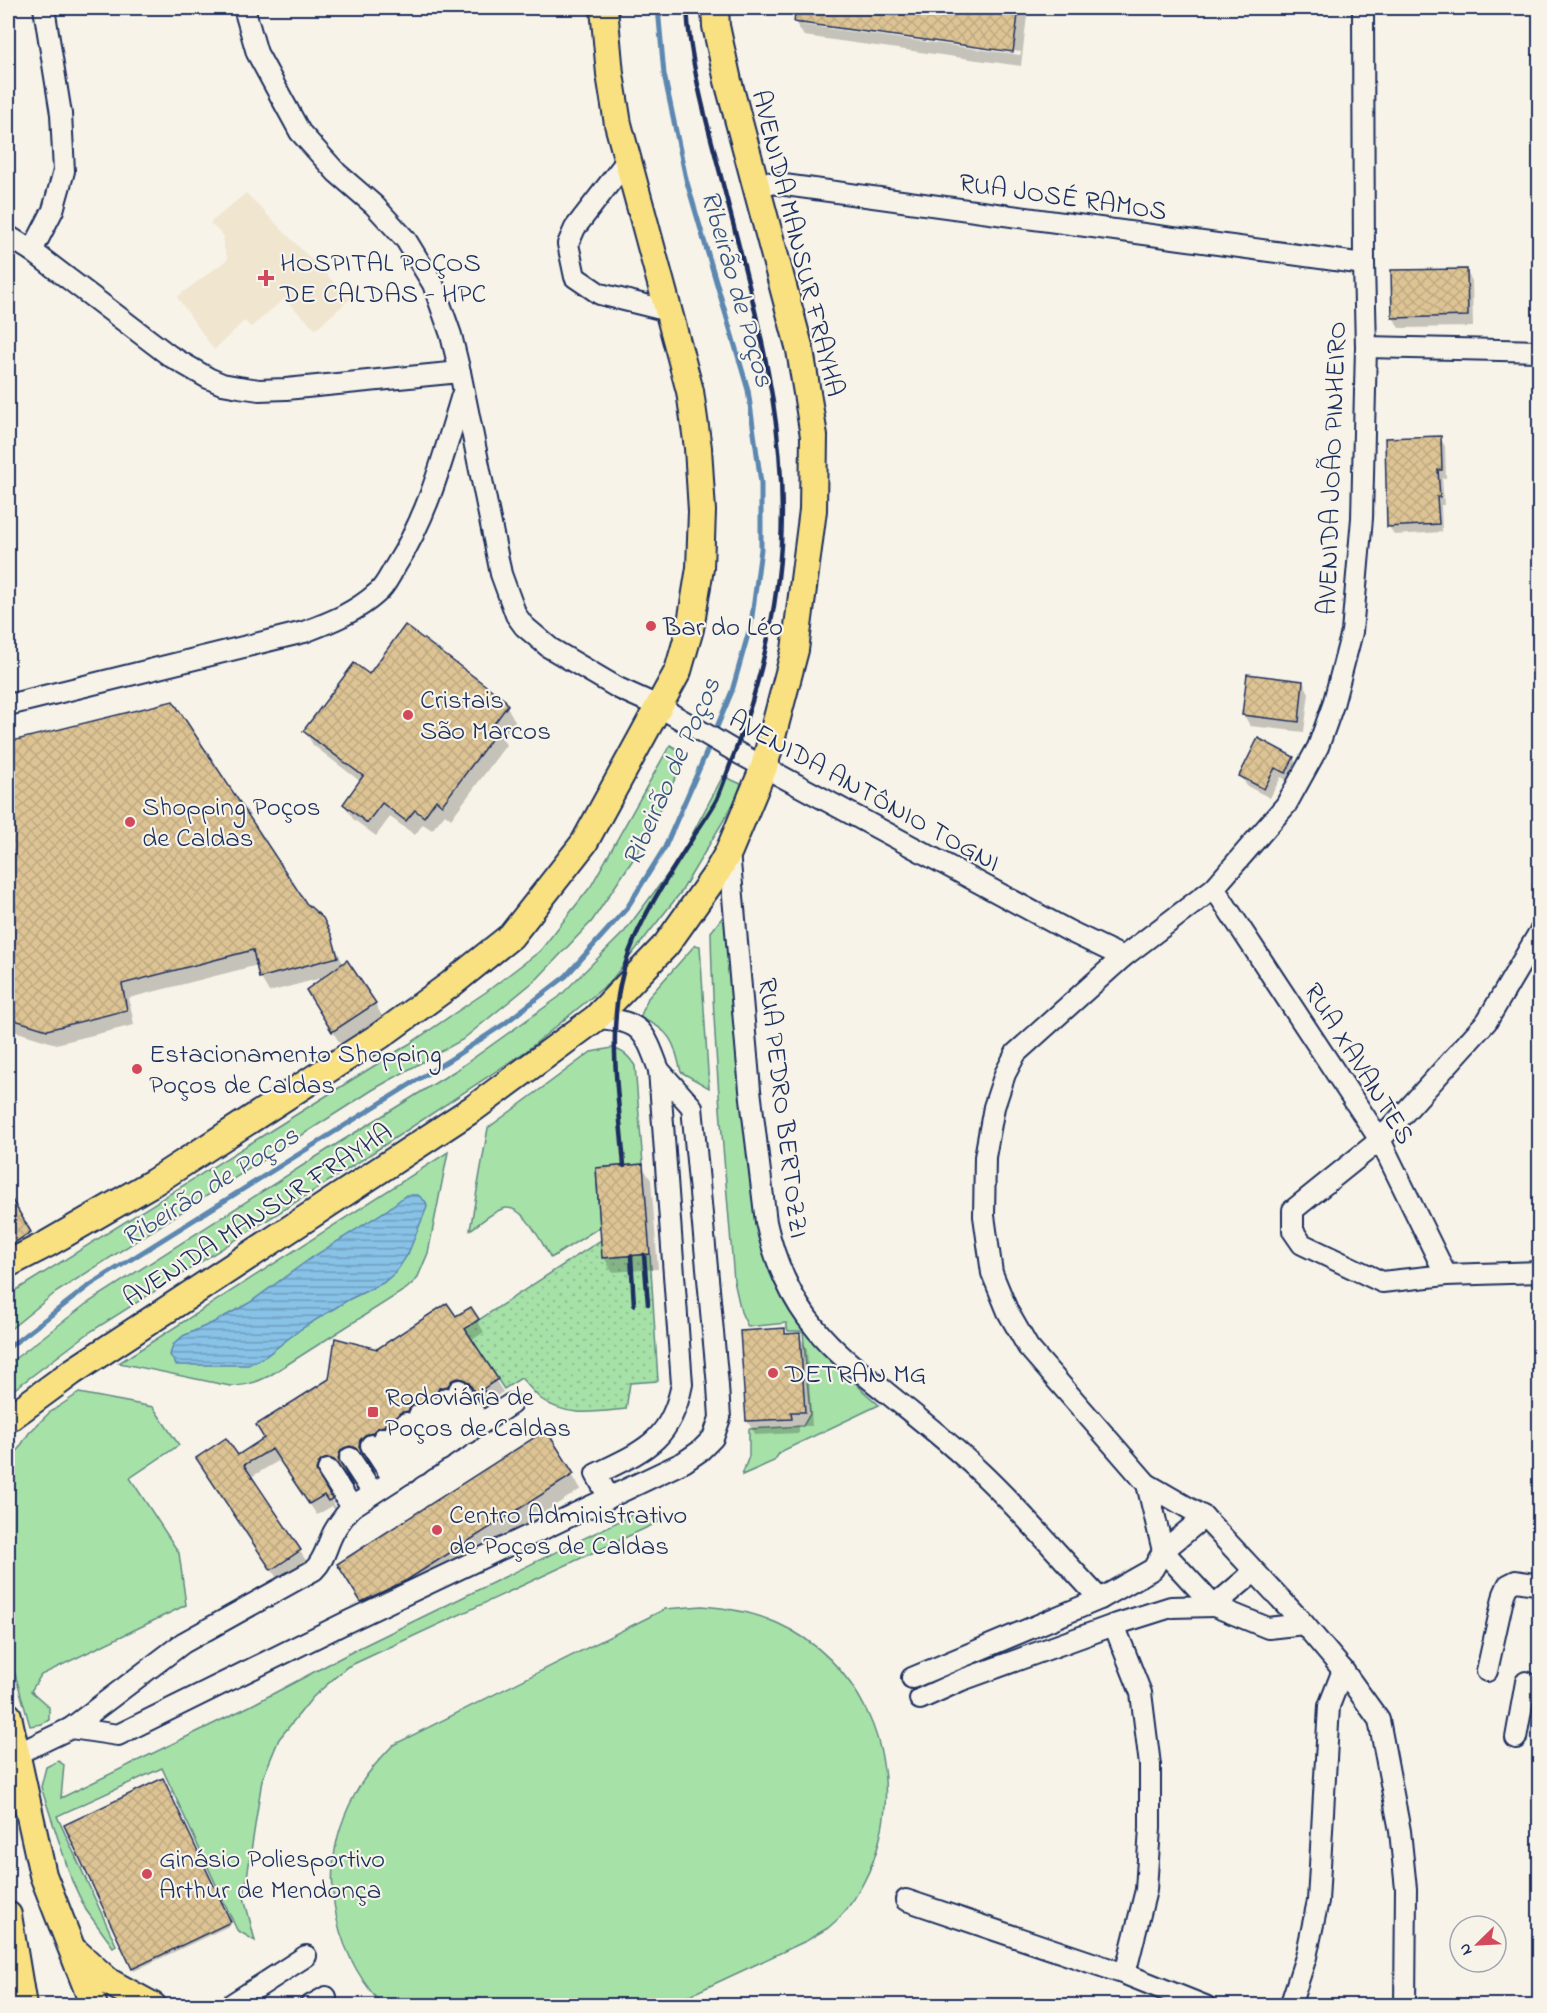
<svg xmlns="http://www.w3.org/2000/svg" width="1547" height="2013" font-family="'Indie Flower',sans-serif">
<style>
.built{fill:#f0e5cf}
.grass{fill:#a6e1a8;stroke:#608883;stroke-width:1.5}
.park{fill:url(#park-dots);stroke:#608883;stroke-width:1.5}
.water{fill:url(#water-rules);stroke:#5c87b0;stroke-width:1.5}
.shadow{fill:#0003;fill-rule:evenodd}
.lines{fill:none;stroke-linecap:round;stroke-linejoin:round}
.stream{stroke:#5c87b0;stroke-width:5}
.building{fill:url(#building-cross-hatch);stroke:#1b2f5e;stroke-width:1.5}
.minor-casing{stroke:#1b2f5e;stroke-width:24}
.major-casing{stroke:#1b2f5e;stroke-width:30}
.minor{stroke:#f7f3e8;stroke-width:20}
.major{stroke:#f9e181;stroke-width:26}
.rail{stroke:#1b2f5e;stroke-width:4.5}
.poi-dot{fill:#d1495b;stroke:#f7f3e8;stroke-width:2}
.labels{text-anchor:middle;stroke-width:4.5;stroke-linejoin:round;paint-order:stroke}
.street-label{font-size:27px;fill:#1b2f5e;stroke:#f7f3e8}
.poi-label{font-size:27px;fill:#1b2f5e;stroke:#f7f3e8;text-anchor:start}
.water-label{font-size:28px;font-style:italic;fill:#365480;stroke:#f7f3e8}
</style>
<defs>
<pattern id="park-dots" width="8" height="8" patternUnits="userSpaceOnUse" patternTransform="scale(1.5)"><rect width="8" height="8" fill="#a6e1a8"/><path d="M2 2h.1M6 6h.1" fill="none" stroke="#8ec193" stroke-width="1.8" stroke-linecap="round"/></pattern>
<pattern id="water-rules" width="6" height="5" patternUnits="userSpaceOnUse" patternTransform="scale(1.5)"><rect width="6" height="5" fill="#88c2e7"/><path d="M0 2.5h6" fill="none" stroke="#6e9ebe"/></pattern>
<pattern id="building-cross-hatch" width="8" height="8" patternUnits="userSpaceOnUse" patternTransform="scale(1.5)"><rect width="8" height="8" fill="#dec494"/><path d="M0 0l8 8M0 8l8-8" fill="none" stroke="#bea982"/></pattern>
</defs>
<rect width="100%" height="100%" fill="#f7f3e8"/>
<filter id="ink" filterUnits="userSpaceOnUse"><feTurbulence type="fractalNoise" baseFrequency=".0167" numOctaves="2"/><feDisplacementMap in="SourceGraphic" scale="12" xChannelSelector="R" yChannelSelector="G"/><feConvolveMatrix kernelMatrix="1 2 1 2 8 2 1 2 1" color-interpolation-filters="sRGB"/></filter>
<g filter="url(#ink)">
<path class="built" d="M 246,193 L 350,299 L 316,329 L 284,299 L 251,327 L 244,321 L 214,350 L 177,297 L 228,259 L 223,245 L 224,236 L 210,223 Z"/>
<g class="grass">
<path d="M 670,745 L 687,755 L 638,852 L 592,921 L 538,978 L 462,1040 L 374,1089 L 55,1293 L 8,1331 L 8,1292 L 18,1289 L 409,1044 L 486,992 L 540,951 L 591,886 Z"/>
<path d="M 723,776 L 741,784 L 734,803 L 681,892 L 610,982 L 525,1052 L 348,1169 L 90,1332 L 8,1394 L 8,1364 L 86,1304 L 327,1150 L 458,1069 L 559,997 L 625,931 L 679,859 Z"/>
<path d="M 725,914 L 765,1234 L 807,1331 L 863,1391 L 879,1405 L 780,1452 L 774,1461 L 742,1475 L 749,1456 L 749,1429 L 803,1426 L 810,1414 L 803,1331 L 788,1331 L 786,1323 L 748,1327 L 741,1312 L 734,1281 C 725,1165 713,1049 711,932 Z"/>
<path d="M 695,945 L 700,946 L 709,1088 L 681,1072 C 674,1043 671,1029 640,1018 L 648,998 Z"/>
<path d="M 612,1048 C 623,1051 629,1056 635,1066 L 643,1164 L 596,1168 L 600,1227 L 551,1258 C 542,1244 523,1201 502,1209 C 491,1213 480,1223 470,1230 L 488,1128 L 591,1052 Z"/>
<path d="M 448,1152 L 428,1253 L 417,1279 L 406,1289 L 269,1376 C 256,1383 245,1386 230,1386 L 119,1363 Z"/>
<path d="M 79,1393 L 153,1407 L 179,1445 L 130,1478 L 179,1553 L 186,1605 L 41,1675 L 31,1691 L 49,1707 L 49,1720 L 42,1724 L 30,1726 L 8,1650 L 8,1465 L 29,1433 L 49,1413 Z"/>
<path d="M 640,1511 L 661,1521 L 347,1667 L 313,1697 L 279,1739 L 262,1780 L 244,1897 L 255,1941 L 237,1930 L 162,1768 L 57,1816 L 116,1945 L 113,1947 L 86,1910 L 72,1881 L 41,1787 L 46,1767 L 58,1761 L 64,1765 L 61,1798 L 250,1706 L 361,1647 Z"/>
<path d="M 702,1606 C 729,1608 753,1612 777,1623 C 858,1659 900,1750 881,1834 C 874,1867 855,1907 828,1928 C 821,1932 814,1936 808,1940 L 669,2005 L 382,2005 C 330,1946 316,1867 354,1796 C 364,1776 378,1761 393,1745 L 665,1609 Z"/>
</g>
<path class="park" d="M 601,1240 L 603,1258 L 650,1254 L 658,1381 L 630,1383 L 626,1409 C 596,1412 567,1418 541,1399 C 534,1393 528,1385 521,1378 L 504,1389 L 465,1329 Z"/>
<path class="water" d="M 406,1195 L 418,1195 L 426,1202 L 427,1207 L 408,1254 L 396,1272 L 383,1283 L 348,1300 L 301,1329 L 266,1356 L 248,1365 L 176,1365 L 170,1355 L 173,1345 L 183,1336 L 214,1322 L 249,1303 L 311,1258 L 387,1210 Z"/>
<g class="shadow">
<path d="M 797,8 L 1028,8 L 1021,66 L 804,36 L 795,22 ZM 803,22 L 1021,52 L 1020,55 L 803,25 Z"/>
<path d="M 1466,270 L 1472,281 L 1473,327 L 1399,328 L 1393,317 Z"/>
<path d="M 1540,395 L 1540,425 L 1537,420 L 1535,396 Z"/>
<path d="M 1440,438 L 1445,446 L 1446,478 L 1442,478 L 1444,505 L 1441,505 L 1442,532 L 1394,535 L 1389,526 Z"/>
<path d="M 369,676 L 504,701 L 515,721 L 502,738 L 506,745 L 451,819 L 445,814 L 432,830 L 423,824 L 415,835 L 390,817 L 376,836 L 353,819 L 344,804 L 361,782 L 313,745 L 305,731 Z"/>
<path d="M 1303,682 L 1309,693 L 1304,732 L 1250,726 L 1244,715 Z"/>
<path d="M 173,702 L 305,904 L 330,934 L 343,964 L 375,1003 L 383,1018 L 341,1045 L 316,1005 L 325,977 L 269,992 L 261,978 L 258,965 L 129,998 L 134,1025 L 56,1044 L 11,1030 L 8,1036 L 8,742 Z"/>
<path d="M 1293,758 L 1299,768 L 1292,783 L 1281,777 L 1270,798 L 1247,786 L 1241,776 Z"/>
<path d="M 642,1166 L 651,1180 L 658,1269 L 612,1272 L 604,1257 Z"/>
<path d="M 8,1196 L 31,1235 L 8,1250 Z"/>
<path d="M 471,1309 L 484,1332 L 471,1341 L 503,1392 L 489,1401 L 495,1412 L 490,1415 L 477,1395 L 472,1391 L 465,1390 L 366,1452 L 365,1460 L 357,1457 L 346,1464 L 344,1473 L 347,1478 L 342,1471 L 335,1469 L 324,1476 L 322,1484 L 338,1511 L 336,1512 L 332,1506 L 317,1515 L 280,1460 L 251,1477 L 307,1562 L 279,1581 L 205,1471 L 238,1457 L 266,1439 L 377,1351 L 456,1318 Z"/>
<path d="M 784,1330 L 787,1335 L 799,1335 L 807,1349 L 812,1426 L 799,1426 L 799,1433 L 756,1435 L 747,1421 Z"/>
<path d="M 572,1475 L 581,1489 L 415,1594 L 371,1616 L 347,1579 Z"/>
<path d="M 163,1780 L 231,1925 L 134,1971 L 66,1826 Z"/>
</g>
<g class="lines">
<g class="stream">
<path d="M 658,8 L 664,74 L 686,179 L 748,390 L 761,483 L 761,549 L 751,624 L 732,691 L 714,734"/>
<path d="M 8,1348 L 90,1285 L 454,1057 L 504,1024 L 566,976 L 627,908 L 665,847 L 711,742"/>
</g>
</g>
<g class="building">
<path d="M 796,8 L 1019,8 L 1013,52 L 794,22 Z"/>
<path d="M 1467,269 L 1468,316 L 1392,318 L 1391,270 Z"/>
<path d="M 1441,436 L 1442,470 L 1438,470 L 1440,497 L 1437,497 L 1439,524 L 1387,527 L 1385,438 Z"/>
<path d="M 405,625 L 505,700 L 508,705 L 493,725 L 499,729 L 442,805 L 436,800 L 424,817 L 415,810 L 406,821 L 382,803 L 367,823 L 343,804 L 363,776 L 303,731 L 354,663 L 369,674 Z"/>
<path d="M 1247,674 L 1303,681 L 1299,722 L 1242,715 Z"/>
<path d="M 173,701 L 306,903 L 323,918 L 332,936 L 338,957 L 259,978 L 253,950 L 122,984 L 127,1010 L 47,1030 L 8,1018 L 8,742 Z"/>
<path d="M 1258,738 L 1294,757 L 1286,773 L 1275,768 L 1264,789 L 1239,776 Z"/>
<path d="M 347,960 L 376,1003 L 332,1032 L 306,990 Z"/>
<path d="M 643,1164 L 650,1254 L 602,1258 L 596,1168 Z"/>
<path d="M 8,1193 L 31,1232 L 8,1247 Z"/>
<path d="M 447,1303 L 456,1316 L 471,1307 L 479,1319 L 465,1329 L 498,1379 L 483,1389 L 490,1399 L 482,1404 L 469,1383 L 464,1379 L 458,1378 L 452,1380 L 448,1386 L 439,1388 L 435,1396 L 426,1397 L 421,1403 L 413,1405 L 408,1411 L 400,1413 L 395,1418 L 388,1420 L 384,1426 L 377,1428 L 372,1433 L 365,1435 L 360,1440 L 359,1446 L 374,1473 L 356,1448 L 350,1446 L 344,1448 L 340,1452 L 338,1459 L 353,1486 L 334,1460 L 328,1458 L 322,1460 L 318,1464 L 316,1471 L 332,1499 L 328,1501 L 324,1495 L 309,1504 L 272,1449 L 244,1465 L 301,1550 L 271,1570 L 196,1458 L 226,1438 L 238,1455 L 264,1438 L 256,1425 L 329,1379 L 335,1338 L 377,1349 Z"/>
<path d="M 785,1328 L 785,1334 L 800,1333 L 805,1412 L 791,1412 L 792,1419 L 746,1421 L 740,1331 Z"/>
<path d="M 546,1430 L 574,1474 L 407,1580 L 361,1602 L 337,1564 Z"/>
<path d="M 163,1778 L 231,1922 L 132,1969 L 64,1825 Z"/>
</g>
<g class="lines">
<defs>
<g id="minor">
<path d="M 244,8 L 257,53 L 300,132 L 337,173 L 374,205 L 406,240 L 433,284 L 451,335 L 460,372 L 501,574 L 516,615 L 524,626 L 550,648 L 618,688 L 658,706 L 738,753 L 1069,931 L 1123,957"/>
<path d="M 1363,8 L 1364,264 L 1366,347 L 1362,518 L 1352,632 L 1333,705 L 1318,747 L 1286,805 L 1214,888 L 1123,957 L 1016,1053 L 1005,1074 L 994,1107 L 985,1157 L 984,1216 L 992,1273 L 1008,1312 L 1028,1347 L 1147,1484 L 1204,1517 L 1304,1624 L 1343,1670 L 1379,1720 L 1400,1831 L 1406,1889 L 1405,2006"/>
<path d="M 628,159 L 575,228 L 568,244 L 575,277 L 600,294 L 669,311"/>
<path d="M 755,181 L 1364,264"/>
<path d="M 8,236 L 32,251 L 170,356 L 208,378 L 222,384 L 239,387 L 259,390 L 286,389 L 460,372"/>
<path d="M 32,251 L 53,210 L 64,171 L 61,114 L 44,8"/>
<path d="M 1366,347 L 1540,351"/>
<path d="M 8,705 L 304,632 C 331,622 356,612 377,593 C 385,587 390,575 395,567 C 429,514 444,454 462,395"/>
<path d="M 729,851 L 750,1090 L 766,1222 C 774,1259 791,1300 816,1329 C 836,1354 862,1373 887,1393 C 918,1418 949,1442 978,1470 C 1021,1510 1059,1556 1100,1599"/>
<path d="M 1214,888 L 1380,1140 L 1446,1275"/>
<path d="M 1540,931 L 1487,1021 L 1380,1140 L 1293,1210 L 1293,1231 L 1302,1244 L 1382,1282 L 1446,1275 L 1540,1272"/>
<path d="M 596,1018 C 641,1021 644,1029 659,1070 L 682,1384 C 671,1441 645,1450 596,1474 L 609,1498"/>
<path d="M 459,1390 L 481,1424"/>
<path d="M 446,1398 L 468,1433"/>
<path d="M 432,1407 L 455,1441"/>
<path d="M 419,1415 L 441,1450"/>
<path d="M 406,1423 L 429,1458"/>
<path d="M 395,1430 L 418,1465"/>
<path d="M 383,1438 L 406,1473"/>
<path d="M 371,1445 L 394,1480"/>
<path d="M 350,1458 L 373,1493"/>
<path d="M 328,1470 L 352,1507"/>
<path d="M 1147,1484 L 1163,1551 L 1214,1606 L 1268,1628 L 1304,1624"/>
<path d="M 1214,1606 L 1254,1572"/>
<path d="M 1114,1625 L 1141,1693 L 1150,1765 L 1150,1828 L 1146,1890 L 1125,1974"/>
<path d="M 1487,1671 L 1504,1594 L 1508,1585 L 1516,1581 L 1540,1585"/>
<path d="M 912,1678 L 1100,1599 L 1153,1569 L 1163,1551 L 1204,1517"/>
<path d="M 920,1699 L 962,1680 L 1114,1625 L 1171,1607 L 1214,1606"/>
<path d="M 71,1728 L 118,1735 L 347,1622 L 684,1462 L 700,1451 L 713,1438 L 720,1418 L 718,1386 L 692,1107 L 659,1070"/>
<path d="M 1516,1738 L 1526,1682"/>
<path d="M 17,1754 L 71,1728 L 183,1643 L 314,1570 C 323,1561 325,1552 330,1540 C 335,1527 343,1517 352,1507 L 511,1404"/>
<path d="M 906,1900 L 1125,1974 L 1205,2006"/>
<path d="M 229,2006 L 306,1956"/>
<path d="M 310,2006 L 326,1997"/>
<path d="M 1290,2006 L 1306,1957 L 1318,1901 L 1329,1706 L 1343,1670"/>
</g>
<g id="major">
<path d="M 8,1264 L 47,1244 L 154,1182 L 381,1035 L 451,984 L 511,936 L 584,843 L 678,671 L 690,629 L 700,568 L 702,511 L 698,448 L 690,391 L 618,124 L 610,74 L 604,8"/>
<path d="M 8,1419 L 72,1372 L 474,1108 L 596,1018 L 666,945 L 715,876 L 729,851 L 764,767 L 795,650 L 813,510 L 814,436 L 800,350 L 728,81 L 716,26 L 715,8"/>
<path d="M 8,1716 L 43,1875 L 94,2006"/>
<path d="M 8,1915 L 23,2006"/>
<path d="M 77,1953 L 109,1982 L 153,2006"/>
</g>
</defs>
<use href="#minor" class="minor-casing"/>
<use href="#major" class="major-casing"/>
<use href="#minor" class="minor"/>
<use href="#major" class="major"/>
<g class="rail">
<path d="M 624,1166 C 620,1108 608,1042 620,985 C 631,929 665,882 695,834 C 702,823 711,811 717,799 C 722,788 726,776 730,765 C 754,704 770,642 778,578 C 795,439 754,306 720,173 C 706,119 690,64 687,8"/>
<path d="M 644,1255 L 648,1304"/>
<path d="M 631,1256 L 634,1305"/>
</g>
</g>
</g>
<g class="poi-dot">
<path d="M263 269h6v6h6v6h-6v6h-6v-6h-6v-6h6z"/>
<circle cx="651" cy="626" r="6"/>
<circle cx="408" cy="715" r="6"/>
<circle cx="130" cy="822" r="6"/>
<circle cx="137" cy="1069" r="6"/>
<circle cx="773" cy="1373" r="6"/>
<rect x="367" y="1406" width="12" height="12" rx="3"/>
<circle cx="437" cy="1530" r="6"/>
<circle cx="147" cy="1874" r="6"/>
</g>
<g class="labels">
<g class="street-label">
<text transform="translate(1063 196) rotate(8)" y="9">RUA JOSÉ RAMOS</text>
<text transform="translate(799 243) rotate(76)" y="9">AVENIDA MANSUR FRAYHA</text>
<text transform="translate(1331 468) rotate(-88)" y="9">AVENIDA JOÃO PINHEIRO</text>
<text transform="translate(865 790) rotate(29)" y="9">AVENIDA ANTÔNIO TOGNI</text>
<text transform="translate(1360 1063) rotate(58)" y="9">RUA XAVANTES</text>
<text transform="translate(784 1108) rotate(83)" y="9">RUA PEDRO BERTOZZI</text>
<text transform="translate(257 1214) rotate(-33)" y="9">AVENIDA MANSUR FRAYHA</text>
</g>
<g class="poi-label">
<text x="280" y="271">HOSPITAL POÇOS<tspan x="280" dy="31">DE CALDAS - HPC</tspan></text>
<text x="663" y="635">Bar do Léo</text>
<text x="420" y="708">Cristais<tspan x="420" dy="31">São Marcos</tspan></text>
<text x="142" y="815">Shopping Poços<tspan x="142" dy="31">de Caldas</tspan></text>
<text x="149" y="1062">Estacionamento Shopping<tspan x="149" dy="31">Poços de Caldas</tspan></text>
<text x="785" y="1382">DETRAN MG</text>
<text x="385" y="1405">Rodoviária de<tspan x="385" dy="31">Poços de Caldas</tspan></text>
<text x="449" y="1523">Centro Administrativo<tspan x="449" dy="31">de Poços de Caldas</tspan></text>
<text x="159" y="1867">Ginásio Poliesportivo<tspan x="159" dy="31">Arthur de Mendonça</tspan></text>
</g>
<g class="water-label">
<text transform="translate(739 288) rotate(74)" y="10">Ribeirão de Poços</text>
<text transform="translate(670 771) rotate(-66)" y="10">Ribeirão de Poços</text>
<text transform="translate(209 1185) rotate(-32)" y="10">Ribeirão de Poços</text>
</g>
</g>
<rect width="1547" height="2013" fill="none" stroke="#f7f3e8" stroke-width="30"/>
<rect x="15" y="15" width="1517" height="1983" fill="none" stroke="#1b2f5e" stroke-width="2" filter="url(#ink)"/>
<g transform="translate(1478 1944) rotate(246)"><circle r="28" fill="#f7f3e8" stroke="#9fa5b1" stroke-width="1.5"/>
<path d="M0-4.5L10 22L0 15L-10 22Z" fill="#d1495b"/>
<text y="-9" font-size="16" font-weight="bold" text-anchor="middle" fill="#1b2f5e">N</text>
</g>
</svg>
